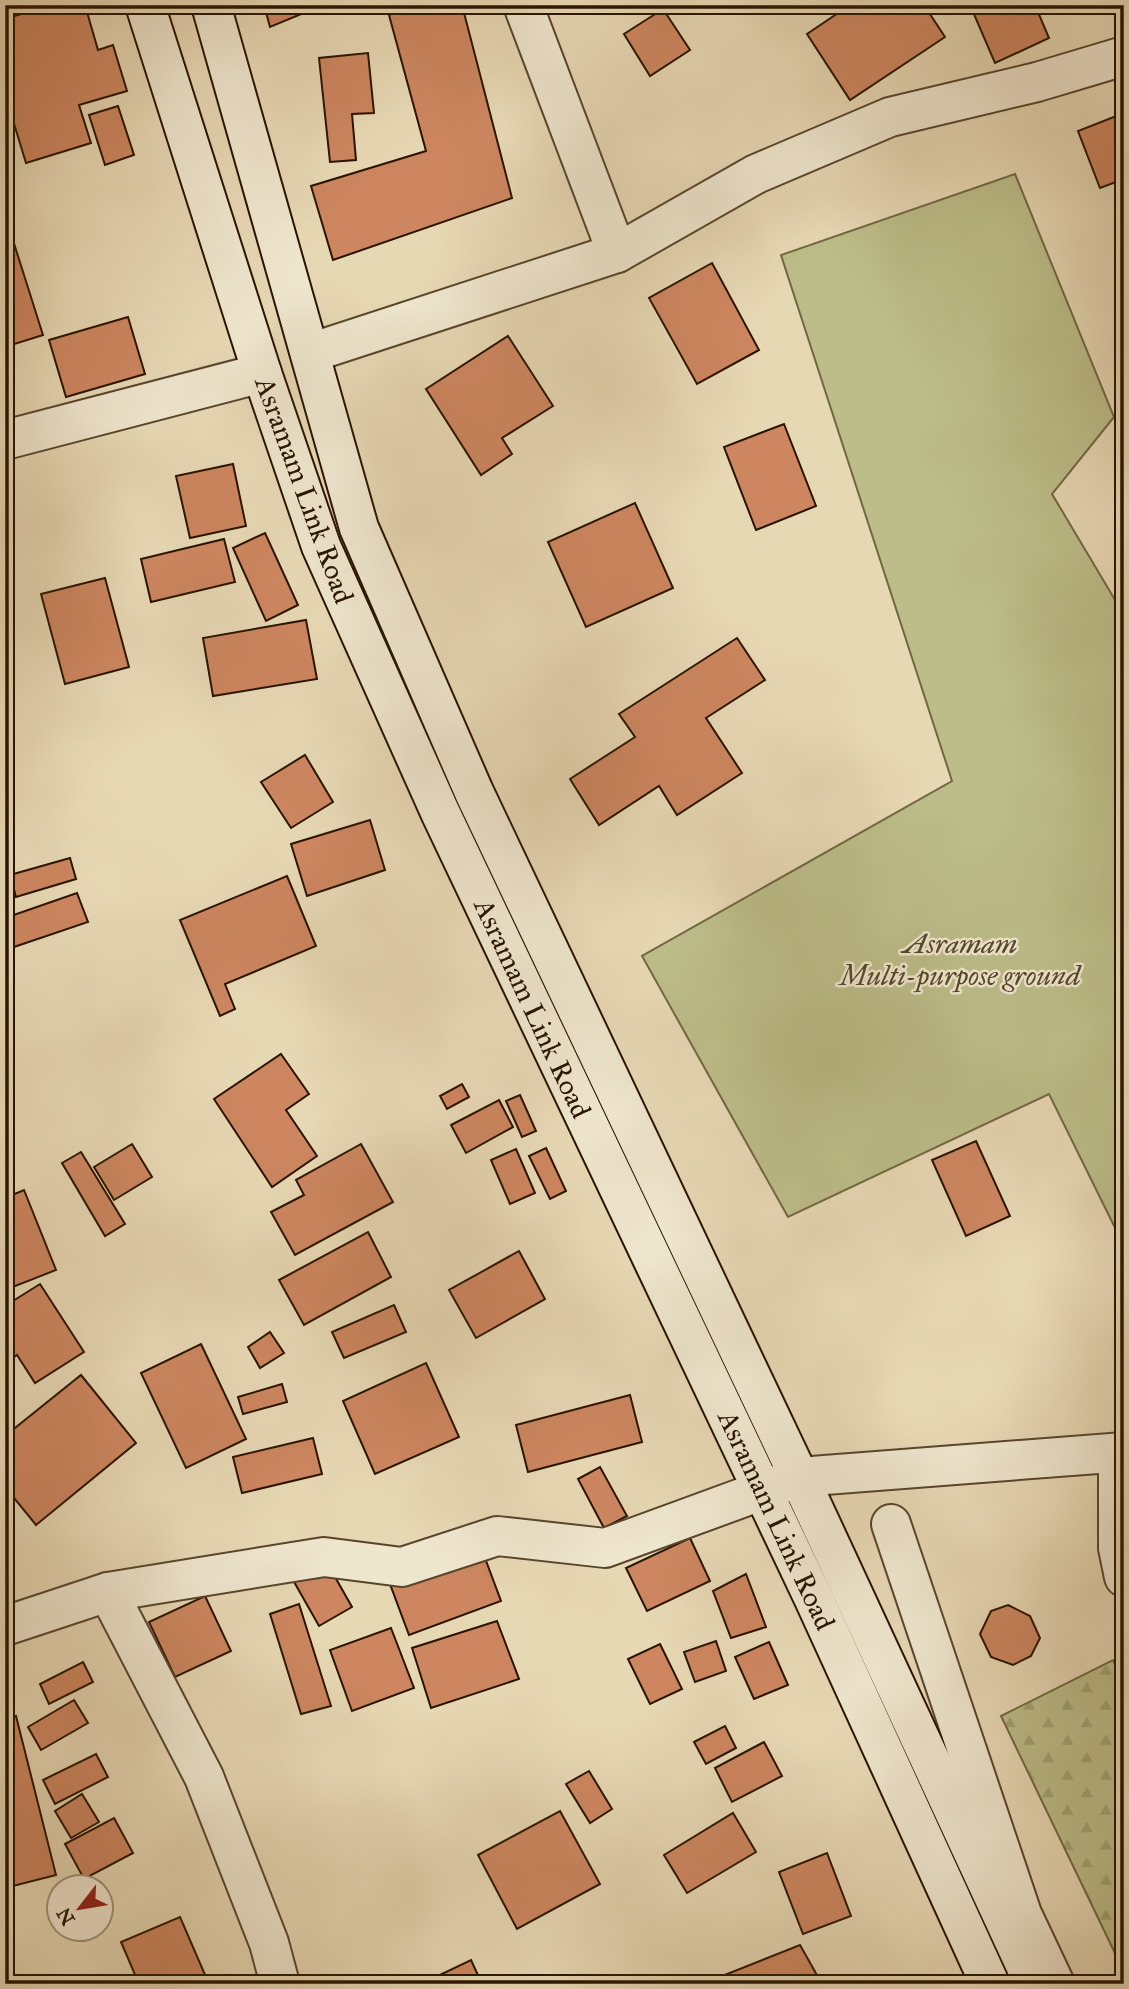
<svg xmlns="http://www.w3.org/2000/svg" width="1129" height="1989" font-family="'IM FELL Great Primer',serif">
<style>
.forest{fill:url(#forest-firs);stroke:#726844;stroke-width:2}
.park{fill:#bcbd89;stroke:#726844;stroke-width:2}
.building{fill:#cd8660;stroke:#291400;stroke-width:2}
.lines{fill:none;stroke-linecap:round;stroke-linejoin:round}
.pedestrian-casing{stroke:#58452d;stroke-width:42}
.minor-casing{stroke:#58452d;stroke-width:42}
.secondary-casing{stroke:#291400;stroke-width:42}
.pedestrian{stroke:#efe6ce;stroke-width:38}
.minor{stroke:#efe6ce;stroke-width:38}
.secondary{stroke:#efe6ce;stroke-width:38}
.labels{text-anchor:middle;stroke-width:5;stroke-linejoin:round;paint-order:stroke}
.street-label{font-size:28px;fill:#291400;stroke:#efe6ce}
.park-label{font-size:28px;font-style:italic;fill:#554729;stroke:#efe6ce}
</style>
<defs>
<pattern id="forest-firs" width="22" height="20" patternUnits="userSpaceOnUse" patternTransform="scale(1.75)"><rect width="22" height="20" fill="#bcbd89"/><path d="M5 1l3.5 6h-7zM16 11l3.5 6h-7z" fill="#a2a274"/></pattern>
</defs>
<rect width="100%" height="100%" fill="#e7d8b4"/>
<filter id="stains"><feTurbulence type="fractalNoise" baseFrequency=".00286" numOctaves="4"/><feColorMatrix values="0 0 0 0 .2 0 0 0 0 .09 0 0 0 0 .02 0 0 0 .5 -.17"/></filter>
<radialGradient id="worn" r=".72"><stop offset=".6" stop-color="#630" stop-opacity="0"/><stop offset="1" stop-color="#630" stop-opacity=".3"/></radialGradient>
<path class="forest" d="M 1113,1660 L 1124,1684 L 1124,1972 L 1001,1716 Z"/>
<path class="park" d="M 1015,174 L 1114,417 L 1052,494 L 1124,615 L 1124,1246 L 1049,1094 L 788,1217 L 642,956 L 952,781 L 781,255 Z"/>
<g class="building">
<path d="M 50,5 L 85,5 L 98,50 L 113,45 L 127,91 L 79,105 L 91,143 L 26,163 L 5,94 L 5,19 Z"/>
<path d="M 264,5 L 323,5 L 270,27 Z"/>
<path d="M 413,5 L 462,5 L 512,198 L 333,260 L 311,186 L 426,151 L 389,15 Z"/>
<path d="M 850,5 L 924,5 L 945,37 L 850,100 L 807,34 Z"/>
<path d="M 970,5 L 1035,5 L 1049,38 L 995,63 Z"/>
<path d="M 663,9 L 690,50 L 650,76 L 624,34 Z"/>
<path d="M 368,53 L 374,113 L 352,114 L 356,160 L 330,162 L 319,58 Z"/>
<path d="M 118,106 L 134,155 L 105,165 L 89,115 Z"/>
<path d="M 1124,113 L 1124,179 L 1100,188 L 1078,131 Z"/>
<path d="M 5,215 L 43,335 L 5,347 Z"/>
<path d="M 712,263 L 759,350 L 697,384 L 649,298 Z"/>
<path d="M 128,317 L 145,374 L 66,397 L 49,340 Z"/>
<path d="M 508,336 L 553,406 L 502,438 L 512,454 L 481,475 L 426,389 Z"/>
<path d="M 784,424 L 816,506 L 756,530 L 724,447 Z"/>
<path d="M 233,464 L 246,526 L 190,538 L 176,476 Z"/>
<path d="M 635,503 L 673,588 L 586,627 L 548,542 Z"/>
<path d="M 265,533 L 298,605 L 266,621 L 233,548 Z"/>
<path d="M 224,539 L 235,582 L 151,602 L 141,559 Z"/>
<path d="M 105,578 L 129,667 L 65,684 L 41,594 Z"/>
<path d="M 306,620 L 317,679 L 213,696 L 203,638 Z"/>
<path d="M 737,638 L 765,680 L 706,718 L 742,773 L 677,815 L 659,786 L 599,825 L 570,779 L 635,737 L 619,714 Z"/>
<path d="M 305,755 L 333,802 L 291,828 L 261,782 Z"/>
<path d="M 370,820 L 385,870 L 307,896 L 291,844 Z"/>
<path d="M 70,858 L 76,879 L 16,897 L 10,875 Z"/>
<path d="M 287,876 L 316,946 L 225,984 L 235,1009 L 220,1016 L 180,920 Z"/>
<path d="M 77,893 L 88,922 L 5,950 L 5,918 Z"/>
<path d="M 281,1054 L 309,1094 L 286,1110 L 317,1156 L 272,1187 L 214,1099 Z"/>
<path d="M 462,1084 L 469,1097 L 447,1109 L 440,1096 Z"/>
<path d="M 520,1095 L 536,1131 L 522,1137 L 506,1101 Z"/>
<path d="M 499,1100 L 513,1127 L 466,1153 L 451,1125 Z"/>
<path d="M 976,1141 L 1010,1216 L 966,1236 L 932,1160 Z"/>
<path d="M 132,1144 L 152,1177 L 114,1200 L 94,1167 Z"/>
<path d="M 361,1144 L 393,1202 L 295,1255 L 271,1212 L 304,1195 L 296,1180 Z"/>
<path d="M 546,1148 L 566,1191 L 550,1199 L 529,1156 Z"/>
<path d="M 516,1149 L 535,1193 L 510,1204 L 491,1160 Z"/>
<path d="M 81,1152 L 125,1224 L 105,1236 L 62,1163 Z"/>
<path d="M 24,1190 L 56,1270 L 5,1290 L 5,1198 Z"/>
<path d="M 368,1232 L 391,1277 L 304,1325 L 279,1280 Z"/>
<path d="M 519,1251 L 545,1299 L 476,1338 L 449,1290 Z"/>
<path d="M 40,1284 L 84,1352 L 35,1383 L 17,1355 L 5,1363 L 5,1306 Z"/>
<path d="M 394,1305 L 406,1332 L 344,1358 L 332,1332 Z"/>
<path d="M 270,1332 L 284,1353 L 260,1368 L 248,1347 Z"/>
<path d="M 201,1344 L 246,1439 L 186,1468 L 141,1373 Z"/>
<path d="M 426,1363 L 459,1437 L 375,1474 L 343,1401 Z"/>
<path d="M 81,1375 L 136,1443 L 36,1525 L 5,1487 L 5,1436 Z"/>
<path d="M 282,1384 L 287,1402 L 243,1414 L 238,1397 Z"/>
<path d="M 630,1395 L 642,1442 L 528,1472 L 516,1425 Z"/>
<path d="M 313,1438 L 322,1474 L 242,1493 L 233,1457 Z"/>
<path d="M 600,1467 L 627,1516 L 604,1528 L 578,1479 Z"/>
<path d="M 690,1538 L 710,1581 L 647,1611 L 626,1568 Z"/>
<path d="M 482,1550 L 501,1601 L 409,1635 L 390,1584 Z"/>
<path d="M 326,1561 L 352,1607 L 319,1626 L 293,1580 Z"/>
<path d="M 746,1574 L 766,1627 L 731,1638 L 713,1591 Z"/>
<path d="M 205,1596 L 231,1651 L 175,1677 L 149,1622 Z"/>
<path d="M 299,1604 L 331,1706 L 301,1714 L 270,1614 Z"/>
<path d="M 1008,1605 L 1030,1616 L 1040,1638 L 1031,1656 L 1013,1665 L 991,1657 L 980,1634 L 991,1611 Z"/>
<path d="M 497,1621 L 519,1679 L 431,1708 L 412,1648 Z"/>
<path d="M 391,1628 L 414,1688 L 352,1711 L 330,1650 Z"/>
<path d="M 716,1641 L 726,1671 L 695,1682 L 684,1652 Z"/>
<path d="M 769,1642 L 788,1685 L 754,1699 L 735,1657 Z"/>
<path d="M 660,1644 L 682,1689 L 650,1704 L 628,1659 Z"/>
<path d="M 83,1662 L 93,1682 L 49,1704 L 40,1684 Z"/>
<path d="M 74,1700 L 88,1723 L 41,1750 L 28,1727 Z"/>
<path d="M 16,1716 L 56,1875 L 5,1888 L 5,1718 Z"/>
<path d="M 725,1726 L 736,1748 L 706,1764 L 694,1742 Z"/>
<path d="M 764,1742 L 782,1776 L 732,1802 L 715,1768 Z"/>
<path d="M 96,1754 L 108,1777 L 55,1804 L 43,1780 Z"/>
<path d="M 589,1771 L 612,1809 L 590,1823 L 566,1784 Z"/>
<path d="M 82,1794 L 99,1822 L 71,1838 L 55,1811 Z"/>
<path d="M 560,1811 L 600,1884 L 517,1929 L 478,1855 Z"/>
<path d="M 733,1813 L 756,1852 L 687,1893 L 664,1855 Z"/>
<path d="M 114,1818 L 133,1853 L 84,1879 L 65,1844 Z"/>
<path d="M 827,1853 L 851,1916 L 803,1934 L 779,1872 Z"/>
<path d="M 180,1917 L 209,1984 L 139,1984 L 121,1942 Z"/>
<path d="M 800,1945 L 822,1984 L 702,1984 Z"/>
<path d="M 471,1960 L 482,1984 L 421,1984 Z"/>
</g>
<g class="lines">
<defs>
<path id="pedestrian" d="M 891,1524 L 1022,1914 L 1055,1984"/>
<g id="minor">
<path d="M 523,5 L 617,253"/>
<path d="M 310,353 L 617,253 L 756,174 L 890,117 L 1037,82 L 1124,56"/>
<path d="M 5,440 L 262,373"/>
<path d="M 1118,1453 L 1118,1548 L 1124,1577"/>
<path d="M 108,1592 L 204,1777 L 269,1943 L 280,1984"/>
<path d="M 5,1626 L 108,1592 L 324,1557 L 402,1567 L 497,1536 L 605,1548 L 799,1477 L 1124,1452"/>
</g>
<g id="secondary">
<path d="M 145,5 L 262,373 L 321,546 L 440,812 L 814,1599 L 990,1984"/>
<path d="M 211,5 L 359,528 L 474,792 L 799,1477 L 1034,1984"/>
</g>
</defs>
<use href="#pedestrian" class="pedestrian-casing"/>
<use href="#minor" class="minor-casing"/>
<use href="#secondary" class="secondary-casing"/>
<use href="#pedestrian" class="pedestrian"/>
<use href="#minor" class="minor"/>
<use href="#secondary" class="secondary"/>
</g>
<g class="labels">
<g class="street-label">
<text transform="translate(305 490) rotate(70)" y="10">Asramam Link Road</text>
<text transform="translate(533 1008) rotate(65)" y="10">Asramam Link Road</text>
<text transform="translate(777 1520) rotate(65)" y="10">Asramam Link Road</text>
</g>
<g class="park-label">
<text x="960" y="953">Asramam<tspan x="960" dy="32">Multi-purpose ground</tspan></text>
</g>
</g>
<rect width="1129" height="1989" fill="none" stroke="#e7d8b4" stroke-width="28"/>
<rect x="7" y="7" width="1115" height="1975" fill="none" stroke="#291400" stroke-width="3.5"/>
<rect x="14" y="14" width="1101" height="1961" fill="none" stroke="#291400" stroke-width="2"/>
<g transform="translate(80 1908) rotate(239)"><circle r="33" fill="#efe6ce" stroke="#a0927c" stroke-width="2"/>
<path d="M0-5L12 26L0 18L-12 26Z" fill="#8f2418"/>
<text y="-10" font-size="19" font-weight="bold" text-anchor="middle" fill="#291400">N</text>
</g>
<rect width="100%" height="100%" filter="url(#stains)"/>
<rect width="100%" height="100%" fill="url(#worn)"/>
</svg>
